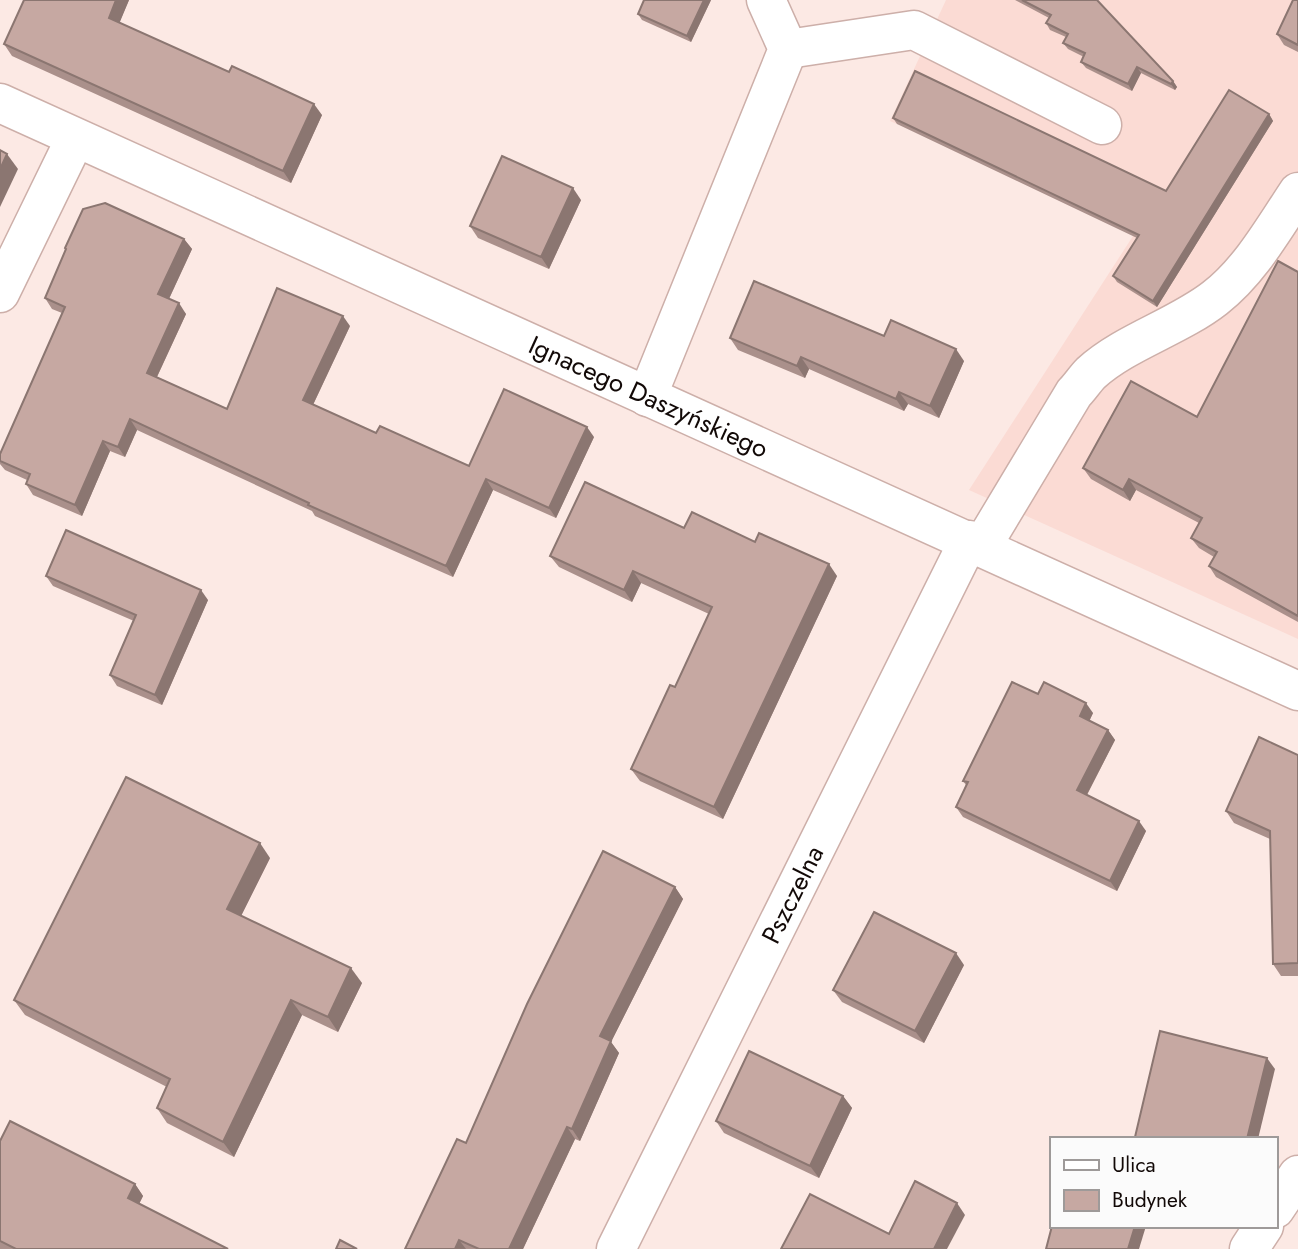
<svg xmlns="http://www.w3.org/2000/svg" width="1298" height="1249" font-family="Jost,sans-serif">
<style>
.built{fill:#fbdbd4}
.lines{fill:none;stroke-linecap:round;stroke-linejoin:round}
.minor-casing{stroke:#cdafa9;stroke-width:41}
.minor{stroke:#fff;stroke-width:38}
.wall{fill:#aa908b}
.shaded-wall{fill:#8b7671}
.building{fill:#c6a8a2;stroke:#8b7671;stroke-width:2}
.labels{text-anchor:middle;stroke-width:6;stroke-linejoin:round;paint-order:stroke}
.street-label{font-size:26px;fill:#120907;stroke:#fbfbfb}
</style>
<rect width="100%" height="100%" fill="#fce9e4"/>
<path class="built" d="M 946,0 L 1298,0 L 1298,639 L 969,490 L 1133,236 L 1155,190 L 920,78 L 897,124 L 890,121 Z"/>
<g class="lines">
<defs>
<g id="minor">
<path d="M 788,49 L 914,30 L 1102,125"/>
<path id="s1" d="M 0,103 L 1298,691"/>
<path d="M 0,293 L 75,139"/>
<path d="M 647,397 L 788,49 L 766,0"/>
<path d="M 982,546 L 1074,393 C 1080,387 1085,379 1091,373 C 1125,342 1178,327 1215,298 C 1250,271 1274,228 1298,192"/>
<path d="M 1275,1209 L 1298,1175"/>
<path id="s2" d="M 616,1249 L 969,540"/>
<path d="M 1249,1249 L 1264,1226"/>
</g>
</defs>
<use href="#minor" class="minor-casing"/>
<use href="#minor" class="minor"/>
</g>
<g class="wall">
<path d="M 24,0 L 129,0 L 119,23 L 322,115 L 291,183 L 12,56 L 4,44 Z"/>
<path d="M 711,0 L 691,42 L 642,20 L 638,14 Z"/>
<path d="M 1015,0 L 1097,0 L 1173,81 L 1177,87 L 1175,90 L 1141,73 L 1132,91 L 1086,68 L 1081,62 L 1084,57 L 1068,49 L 1063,43 L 1066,37 L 1050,30 L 1046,23 L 1049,18 Z"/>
<path d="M 1298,0 L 1298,52 L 1284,45 L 1277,34 Z"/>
<path d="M 1269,114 L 1273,121 L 1157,307 L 1117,282 L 1113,276 L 1137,238 L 897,124 L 893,118 L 1166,191 Z"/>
<path d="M 581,200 L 549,269 L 478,238 L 470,226 Z"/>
<path d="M 184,239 L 192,249 L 169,299 L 186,314 L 157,377 L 227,409 L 350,326 L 313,405 L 376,433 L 469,466 L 594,437 L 556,518 L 493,490 L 453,577 L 315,516 L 312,511 L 137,430 L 125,457 L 110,451 L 82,516 L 33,495 L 26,484 L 27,480 L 5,470 L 0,464 L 0,454 L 62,313 L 52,309 L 45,298 L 66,250 L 65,248 Z"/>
<path d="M 1298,272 L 1298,622 L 1216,577 L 1209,566 L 1214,557 L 1199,548 L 1191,538 L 1199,523 L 1136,490 L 1130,501 L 1091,479 L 1083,468 L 1197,417 Z"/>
<path d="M 884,336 L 964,361 L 939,418 L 908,404 L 904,411 L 809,369 L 805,378 L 738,350 L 730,338 Z"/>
<path d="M 684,528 L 755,542 L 837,576 L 723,819 L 640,781 L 631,769 L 675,687 L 709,614 L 641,583 L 632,602 L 559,567 L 550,556 Z"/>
<path d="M 46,576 L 208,600 L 162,705 L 117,686 L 110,675 L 134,621 L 53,586 Z"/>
<path d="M 1038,694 L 1093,713 L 1089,721 L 1108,730 L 1115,740 L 1087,795 L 1146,831 L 1117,891 L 963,817 L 956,807 L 966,785 L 963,781 Z"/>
<path d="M 1298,755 L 1298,976 L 1281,976 L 1273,964 L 1270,839 L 1234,823 L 1226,811 Z"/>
<path d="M 270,858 L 241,916 L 362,983 L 338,1032 L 302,1015 L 234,1157 L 167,1123 L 157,1108 L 167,1087 L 25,1015 L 14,1000 Z"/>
<path d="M 675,887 L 683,899 L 611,1042 L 619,1053 L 580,1141 L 575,1139 L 523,1249 L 405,1249 L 466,1143 Z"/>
<path d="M 964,965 L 924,1043 L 842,1002 L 833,990 Z"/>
<path d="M 843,1096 L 852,1108 L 819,1178 L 724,1133 L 716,1121 Z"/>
<path d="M 0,1141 L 135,1184 L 143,1196 L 139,1204 L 228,1249 L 0,1249 Z"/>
</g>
<g class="shaded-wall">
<path d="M 116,0 L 129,0 L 117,29 L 109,18 Z"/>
<path d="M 704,0 L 711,0 L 691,42 L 687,36 Z"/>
<path d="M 1137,67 L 1141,73 L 1132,91 L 1128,84 Z"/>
<path d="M 1173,81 L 1177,87 L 1175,90 L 1171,84 Z"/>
<path d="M 314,104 L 322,115 L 291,183 L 283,171 Z"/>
<path d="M 1269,114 L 1273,121 L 1157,307 L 1153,301 Z"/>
<path d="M 7,154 L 18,169 L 0,207 L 0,169 Z"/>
<path d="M 573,188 L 581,200 L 549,269 L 541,257 Z"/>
<path d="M 184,239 L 192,249 L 166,305 L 158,294 Z"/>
<path d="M 179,303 L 186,314 L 154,383 L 147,373 Z"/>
<path d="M 343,316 L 350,326 L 310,411 L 303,400 Z"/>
<path d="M 956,349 L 964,361 L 939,418 L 930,406 Z"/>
<path d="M 801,357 L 809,369 L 805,378 L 797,366 Z"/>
<path d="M 899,392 L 908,404 L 904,411 L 896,399 Z"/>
<path d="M 130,419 L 137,430 L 125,457 L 118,447 Z"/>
<path d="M 587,427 L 594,437 L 556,518 L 549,508 Z"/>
<path d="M 103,441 L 110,451 L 82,516 L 75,505 Z"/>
<path d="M 486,479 L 493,490 L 453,577 L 446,566 Z"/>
<path d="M 1129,479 L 1136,490 L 1130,501 L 1123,490 Z"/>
<path d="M 829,564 L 837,576 L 723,819 L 714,807 Z"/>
<path d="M 633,571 L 641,583 L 632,602 L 624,590 Z"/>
<path d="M 201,590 L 208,600 L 162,705 L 155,695 Z"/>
<path d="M 1086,703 L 1093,713 L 1087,726 L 1080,716 Z"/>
<path d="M 1108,730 L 1115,740 L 1084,800 L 1077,790 Z"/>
<path d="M 1139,821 L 1146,831 L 1117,891 L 1110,881 Z"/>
<path d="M 260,843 L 270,858 L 237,924 L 227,909 Z"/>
<path d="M 675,887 L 683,899 L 611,1042 L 619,1053 L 580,1141 L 572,1129 L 600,1036 Z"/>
<path d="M 956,953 L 964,965 L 924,1043 L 915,1031 Z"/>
<path d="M 351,968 L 362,983 L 338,1032 L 328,1017 Z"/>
<path d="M 291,1000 L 302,1015 L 234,1157 L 223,1142 Z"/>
<path d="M 1267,1058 L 1275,1069 L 1258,1139 L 1247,1139 Z"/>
<path d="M 843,1096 L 852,1108 L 819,1178 L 810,1166 Z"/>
<path d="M 567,1127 L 575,1139 L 523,1249 L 509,1249 Z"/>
<path d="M 135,1184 L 143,1196 L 136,1210 L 128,1198 Z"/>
<path d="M 957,1203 L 965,1215 L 947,1249 L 934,1249 Z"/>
<path d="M 1135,1226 L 1146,1226 L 1139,1249 L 1128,1249 Z"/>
<path d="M 459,1240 L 466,1249 L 455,1249 Z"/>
</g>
<g class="building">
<path d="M 24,0 L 116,0 L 109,18 L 229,72 L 232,66 L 314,104 L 283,171 L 4,44 Z"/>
<path d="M 644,0 L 704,0 L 687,36 L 638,14 Z"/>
<path d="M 1022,0 L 1097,0 L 1173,81 L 1171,84 L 1137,67 L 1128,84 L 1081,62 L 1085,53 L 1063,43 L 1068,34 L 1046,23 L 1051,15 Z"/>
<path d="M 1293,0 L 1298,0 L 1298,45 L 1277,34 Z"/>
<path d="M 915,71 L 1166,191 L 1229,90 L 1269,114 L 1153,301 L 1113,276 L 1139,235 L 893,118 Z"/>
<path d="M 0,150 L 7,154 L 0,169 Z"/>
<path d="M 502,156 L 573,188 L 541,257 L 470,226 Z"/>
<path d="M 105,203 L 184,239 L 158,294 L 179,303 L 147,373 L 227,409 L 277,288 L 343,316 L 303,400 L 376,433 L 380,426 L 469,466 L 504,389 L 587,427 L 549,508 L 486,479 L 446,566 L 308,505 L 309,503 L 130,419 L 118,447 L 103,441 L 75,505 L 26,484 L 30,474 L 0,461 L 0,454 L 65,307 L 45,298 L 66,249 L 65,248 L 83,209 Z"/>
<path d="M 1278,261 L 1298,272 L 1298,616 L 1209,566 L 1217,552 L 1191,538 L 1202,518 L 1129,479 L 1123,490 L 1083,468 L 1131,381 L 1197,417 Z"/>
<path d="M 754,281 L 884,336 L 891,320 L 956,349 L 930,406 L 899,392 L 896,399 L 801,357 L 797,366 L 730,338 Z"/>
<path d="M 585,482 L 684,528 L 692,512 L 755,542 L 759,533 L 829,564 L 714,807 L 631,769 L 670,685 L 675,687 L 712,607 L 633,571 L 624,590 L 550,556 Z"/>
<path d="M 66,530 L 201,590 L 155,695 L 110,675 L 136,615 L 46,576 Z"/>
<path d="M 1012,682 L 1038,694 L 1044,682 L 1086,703 L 1080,716 L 1108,730 L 1077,790 L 1139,821 L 1110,881 L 956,807 L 968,782 L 963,781 Z"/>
<path d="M 1259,737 L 1298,755 L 1298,963 L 1273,964 L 1270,831 L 1226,811 Z"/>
<path d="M 126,777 L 260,843 L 227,909 L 351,968 L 328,1017 L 291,1000 L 223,1142 L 157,1108 L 170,1079 L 14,1000 Z"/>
<path d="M 603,851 L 675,887 L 600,1036 L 611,1041 L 572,1129 L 567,1127 L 509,1249 L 479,1249 L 459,1240 L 455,1249 L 405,1249 L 457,1139 L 466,1143 L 527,1004 Z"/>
<path d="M 874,912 L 956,953 L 915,1031 L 833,990 Z"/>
<path d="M 1160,1031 L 1267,1058 L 1247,1139 L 1141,1139 L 1135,1137 Z"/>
<path d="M 749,1051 L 843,1096 L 810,1166 L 716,1121 Z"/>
<path d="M 10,1121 L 135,1184 L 128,1198 L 228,1249 L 16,1249 L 0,1241 L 0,1141 Z"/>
<path d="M 915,1181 L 957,1203 L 934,1249 L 781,1249 L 810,1194 L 889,1234 Z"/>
<path d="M 1052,1226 L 1135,1226 L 1128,1249 L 1046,1249 Z"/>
<path d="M 340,1240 L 357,1249 L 336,1249 Z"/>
</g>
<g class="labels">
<g class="street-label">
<text dy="9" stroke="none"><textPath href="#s1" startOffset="712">Ignacego Daszyńskiego</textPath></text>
<text dy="9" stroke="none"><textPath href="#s2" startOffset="396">Pszczelna</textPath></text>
</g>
</g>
<rect x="1050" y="1137" width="228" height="91" fill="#fbfbfb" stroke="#9e9a99" stroke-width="2"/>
<rect x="1064" y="1160" width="35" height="10" fill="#ffffff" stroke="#9e9a99" stroke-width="2"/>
<text x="1112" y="1172" font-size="21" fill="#120907">Ulica</text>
<rect x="1064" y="1190" width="35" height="21" fill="#c6a8a2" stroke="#9e9a99" stroke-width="2"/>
<text x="1112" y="1207" font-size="21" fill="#120907">Budynek</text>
</svg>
